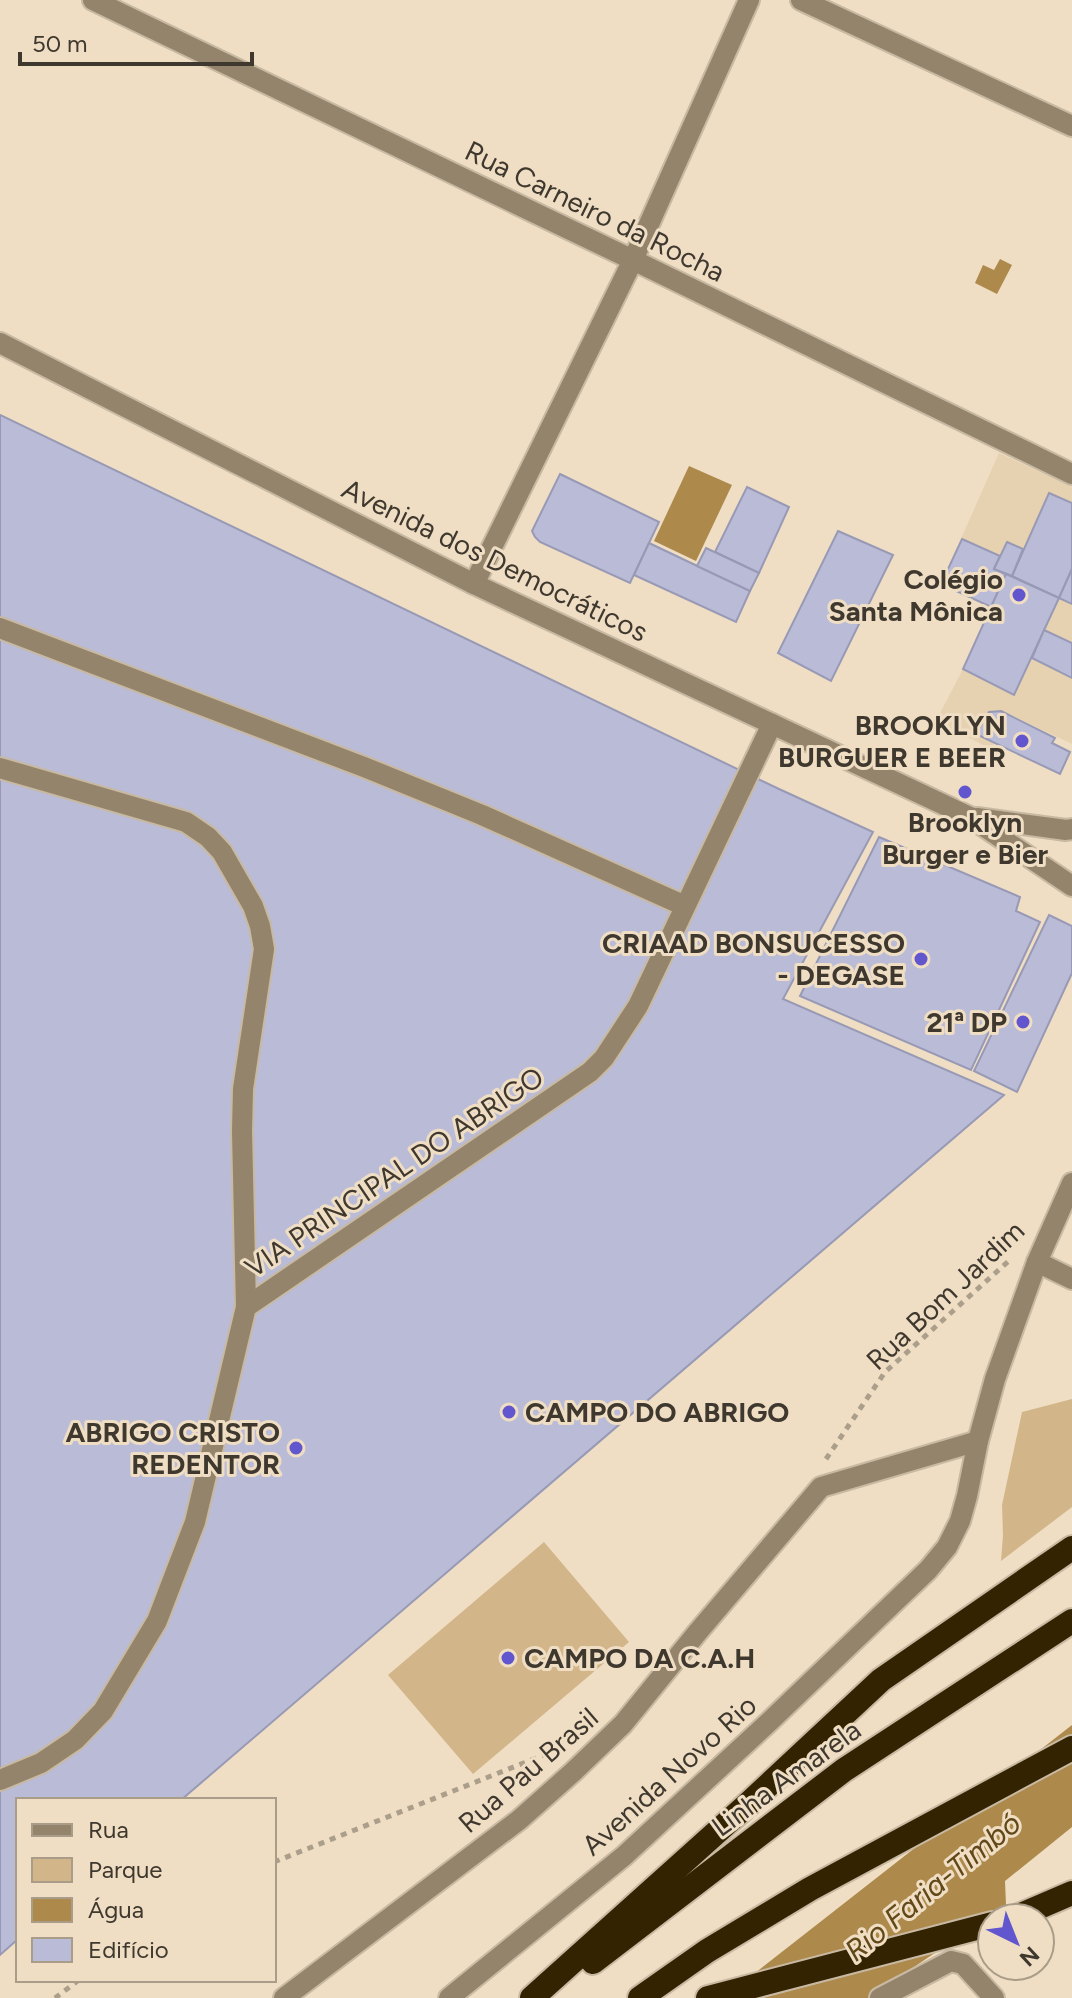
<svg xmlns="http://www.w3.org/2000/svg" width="1072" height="1998" font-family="Figtree,sans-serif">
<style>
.built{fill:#e6d1b0}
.green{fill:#d2b689}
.water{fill:#ad894c}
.building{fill:#b9bbd7;stroke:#9899b5;stroke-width:2}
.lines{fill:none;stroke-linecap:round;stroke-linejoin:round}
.minor-casing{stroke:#c8b9a3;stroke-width:24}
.highway-casing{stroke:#c8b9a3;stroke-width:28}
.path{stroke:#ab9e8a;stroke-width:5;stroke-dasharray:6 6;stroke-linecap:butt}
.minor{stroke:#94846b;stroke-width:20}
.highway{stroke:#342301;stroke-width:24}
.poi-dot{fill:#6156ce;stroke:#efdec4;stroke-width:3}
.labels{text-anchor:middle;stroke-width:6;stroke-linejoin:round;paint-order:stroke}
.street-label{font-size:28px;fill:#3f382e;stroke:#efdec4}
.poi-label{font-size:28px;font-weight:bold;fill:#3f382e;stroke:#efdec4;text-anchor:end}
.water-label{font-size:30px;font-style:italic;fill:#624818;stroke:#efdec4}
</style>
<rect width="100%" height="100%" fill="#efdec4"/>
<path class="built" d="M 999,453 L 1072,487 L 1072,744 L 1009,714 L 991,749 L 936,721 L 963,669 L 991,607 L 941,584 Z"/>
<g class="green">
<path d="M 1072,1399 L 1072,1507 L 1001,1561 L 1003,1535 L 1002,1505 L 1022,1412 Z"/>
<path d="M 544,1542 L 629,1642 L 473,1774 L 388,1675 Z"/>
</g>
<g class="water">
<path d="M 1000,259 L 1012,265 L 997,294 L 975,283 L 983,265 L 994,270 Z"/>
<path d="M 689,466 L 732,485 L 696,561 L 654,541 Z"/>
<path d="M 1072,1725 L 1072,1827 L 1005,1881 L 1006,1905 L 868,1998 L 723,1998 Z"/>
</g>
<g class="building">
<path d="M 0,415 L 779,789 L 873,832 L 783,999 L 1004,1095 L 181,1800 L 18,1800 L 18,1939 L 0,1955 Z"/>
<path d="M 560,474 L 659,522 L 630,583 L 540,542 L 535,537 L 532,531 Z"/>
<path d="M 747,487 L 789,507 L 759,573 L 715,552 Z"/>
<path d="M 1049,493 L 1072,503 L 1072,569 L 1059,598 L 1012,576 Z"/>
<path d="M 838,531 L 893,555 L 831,681 L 778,653 Z"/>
<path d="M 962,539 L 1000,556 L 994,569 L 1006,574 L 991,607 L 941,584 Z"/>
<path d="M 1007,542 L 1023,549 L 1012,576 L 994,569 Z"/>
<path d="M 649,543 L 750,591 L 736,622 L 634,575 Z"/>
<path d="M 706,548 L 759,573 L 750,591 L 697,566 Z"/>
<path d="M 1072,569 L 1072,604 L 1059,598 Z"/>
<path d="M 1006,574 L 1059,598 L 1014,695 L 963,669 Z"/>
<path d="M 1044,630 L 1072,643 L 1072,678 L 1032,658 Z"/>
<path d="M 1001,711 L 1055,738 L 1052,743 L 1070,752 L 1060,774 L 976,734 L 989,712 Z"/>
<path d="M 879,837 L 1020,897 L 1016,911 L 1040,922 L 971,1070 L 800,996 Z"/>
<path d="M 1049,915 L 1072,926 L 1072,973 L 1017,1092 L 974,1071 Z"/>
</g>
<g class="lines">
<defs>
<g id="minor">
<path d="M 93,0 L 633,260 L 1072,474"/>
<path d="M 801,0 L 1072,126"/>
<path d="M 0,343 L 474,584 L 970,817 L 1072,886"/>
<path d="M 474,584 L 633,260 L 749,0"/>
<path d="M 0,628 L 364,767 L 482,815 L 685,906"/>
<path d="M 0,768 L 186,822 L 208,837 L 222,852 L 253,906 L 260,926 L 264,949 L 243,1089 L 242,1131 L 246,1307"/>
<path d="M 977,818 L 1066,830 L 1072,829"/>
<path d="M 1037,1262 L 1072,1279"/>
<path d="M 0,1780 L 41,1763 L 75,1740 L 103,1711 L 157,1621 L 195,1522 L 246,1307 L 590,1072 L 604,1058 L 638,1006 L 772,724"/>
<path d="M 284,1998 L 519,1820 L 573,1772 L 623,1724 L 697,1633 L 821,1487 L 978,1441"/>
<path d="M 449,1998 L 624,1856 L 769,1722 L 928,1570 L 947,1547 L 960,1521 L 967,1496 L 978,1441 L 995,1379 L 1037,1262 L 1072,1183"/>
<path d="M 880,1998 L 951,1961 L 963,1964 L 994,1998"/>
</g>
<g id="highway">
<path d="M 1014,1918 L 1072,1893"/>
<path d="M 593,1962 L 844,1770 L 1072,1621"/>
<path d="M 532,1998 L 747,1805 L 881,1680 L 1072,1548"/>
<path d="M 640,1998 L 707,1951 L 810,1889 L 1072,1748"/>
<path d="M 708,1998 L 992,1924"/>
</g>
</defs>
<use href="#minor" class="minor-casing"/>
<use href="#highway" class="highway-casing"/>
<g class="path">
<path d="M 826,1459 L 885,1372 L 1011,1259"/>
<path d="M 274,1862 L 559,1749"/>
<path d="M 55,1998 L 79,1980"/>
</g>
<use href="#minor" class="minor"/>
<use href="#highway" class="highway"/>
</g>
<g class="poi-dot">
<circle cx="1019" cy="595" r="8"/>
<circle cx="1022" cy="741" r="8"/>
<circle cx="965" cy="792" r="8"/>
<circle cx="921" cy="959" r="8"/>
<circle cx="1023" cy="1022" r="8"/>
<circle cx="509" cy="1412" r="8"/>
<circle cx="296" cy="1448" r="8"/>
<circle cx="508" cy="1658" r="8"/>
</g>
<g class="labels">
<g class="street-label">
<text transform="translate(595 211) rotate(26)" y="10">Rua Carneiro da Rocha</text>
<text transform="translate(495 560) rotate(26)" y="10">Avenida dos Democráticos</text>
<text transform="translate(394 1172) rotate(-34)" y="10">VIA PRINCIPAL DO ABRIGO</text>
<text transform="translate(945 1295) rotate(-43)" y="10">Rua Bom Jardim</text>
<text transform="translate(528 1770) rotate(-41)" y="10">Rua Pau Brasil</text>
<text transform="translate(669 1775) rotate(-42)" y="10">Avenida Novo Rio</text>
<text transform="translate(786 1778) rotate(-36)" y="10">Linha Amarela</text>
</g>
<g class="poi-label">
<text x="1003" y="589">Colégio<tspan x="1003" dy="32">Santa Mônica</tspan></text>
<text x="1006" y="735">BROOKLYN<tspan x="1006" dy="32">BURGUER E BEER</tspan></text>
<text x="965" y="832" text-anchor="middle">Brooklyn<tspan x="965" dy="32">Burger e Bier</tspan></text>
<text x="905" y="953">CRIAAD BONSUCESSO<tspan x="905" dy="32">- DEGASE</tspan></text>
<text x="1007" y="1032">21ª DP</text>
<text x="525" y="1422" text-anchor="start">CAMPO DO ABRIGO</text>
<text x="280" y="1442">ABRIGO CRISTO<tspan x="280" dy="32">REDENTOR</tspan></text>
<text x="524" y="1668" text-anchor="start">CAMPO DA C.A.H</text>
</g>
<g class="water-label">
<text transform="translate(933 1887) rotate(-39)" y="10">Rio Faria-Timbó</text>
</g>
</g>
<rect x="16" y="1798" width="260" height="184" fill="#efdec4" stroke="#a99c88" stroke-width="2"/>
<rect x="32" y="1824" width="40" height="12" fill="#94846b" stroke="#a99c88" stroke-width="2"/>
<text x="88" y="1838" font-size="24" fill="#3f382e">Rua</text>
<rect x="32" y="1858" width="40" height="24" fill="#d2b689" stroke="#a99c88" stroke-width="2"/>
<text x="88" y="1878" font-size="24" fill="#3f382e">Parque</text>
<rect x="32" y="1898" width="40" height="24" fill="#ad894c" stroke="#a99c88" stroke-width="2"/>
<text x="88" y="1918" font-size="24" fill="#3f382e">Água</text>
<rect x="32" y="1938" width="40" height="24" fill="#b9bbd7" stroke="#a99c88" stroke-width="2"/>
<text x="88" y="1958" font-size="24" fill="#3f382e">Edifício</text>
<g transform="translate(1016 1942) rotate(137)"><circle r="38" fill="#efdec4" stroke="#a99c88" stroke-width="2"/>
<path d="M0-6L14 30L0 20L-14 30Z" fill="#6156ce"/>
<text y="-12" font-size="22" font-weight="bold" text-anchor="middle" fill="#3f382e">N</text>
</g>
<path d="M20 52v12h232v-12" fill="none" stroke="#3f382e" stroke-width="4"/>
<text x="32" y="52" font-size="24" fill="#3f382e" stroke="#efdec4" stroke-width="6" paint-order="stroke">50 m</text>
</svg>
